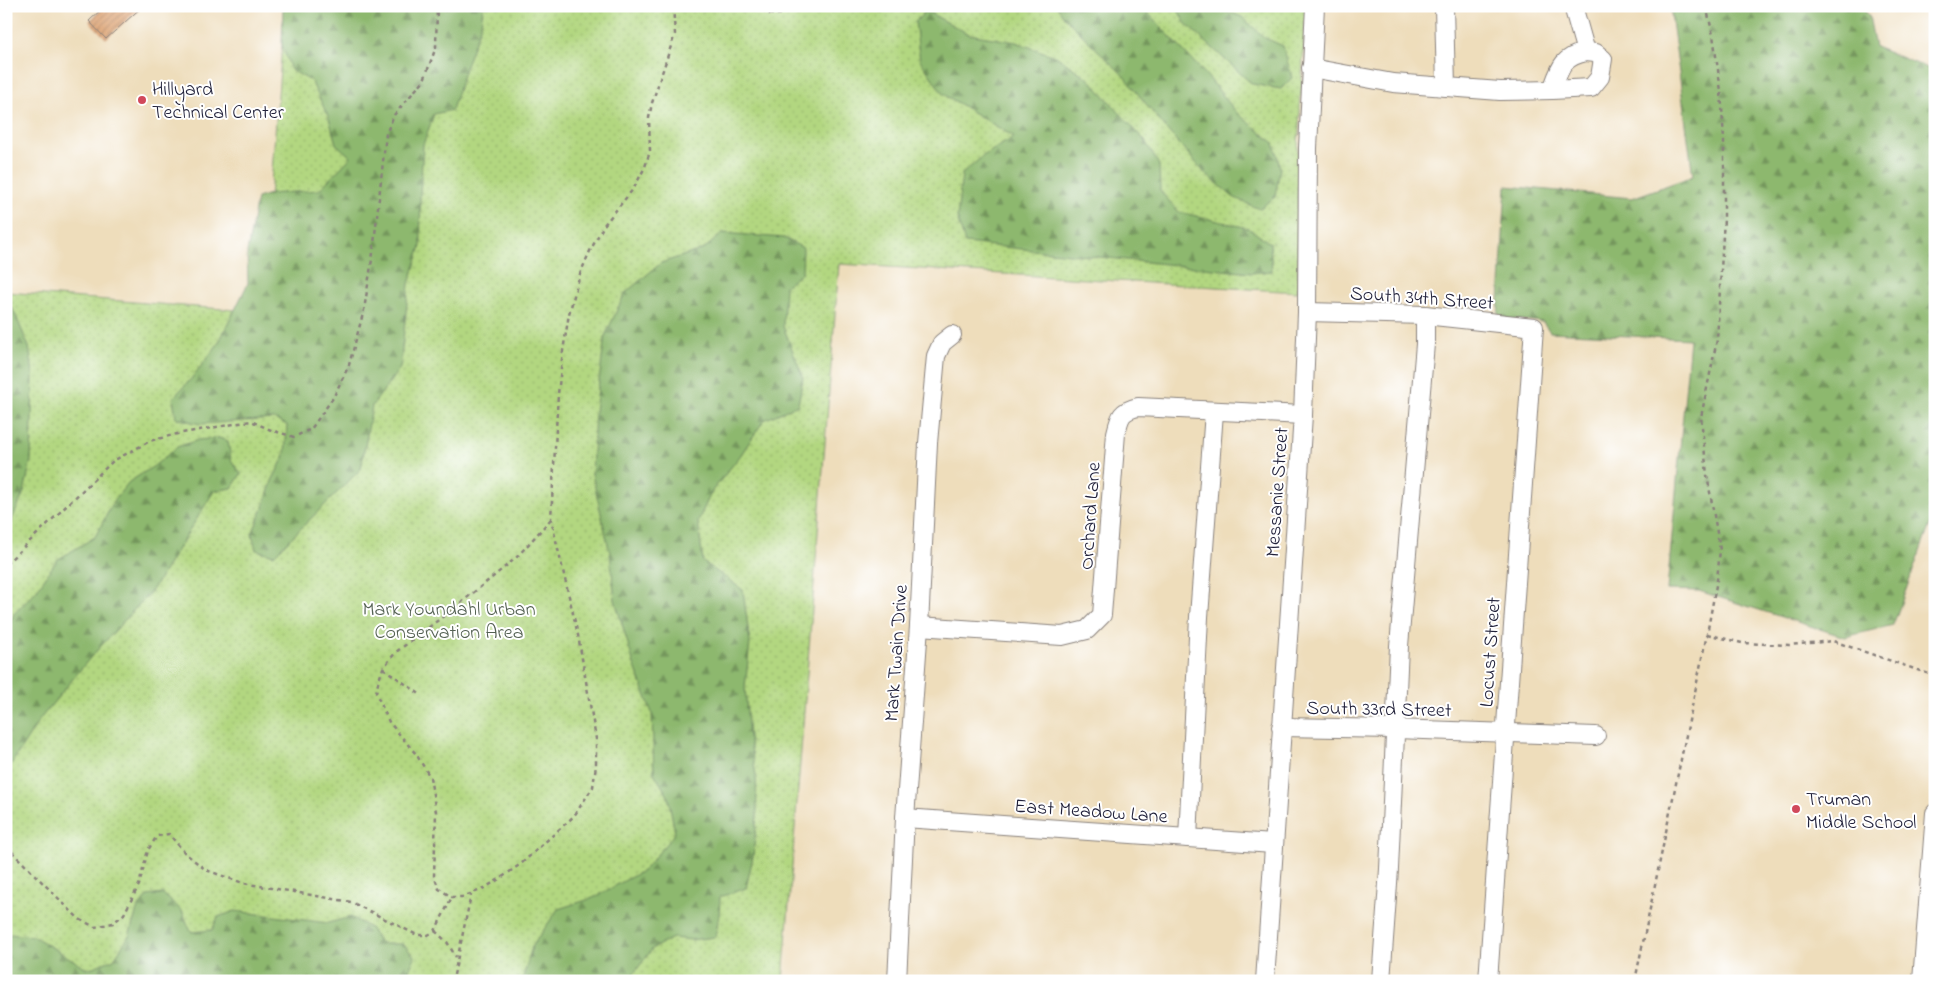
<svg xmlns="http://www.w3.org/2000/svg" width="1941" height="987" font-family="'Indie Flower',sans-serif">
<style>
.grass{fill:url(#grass-dots);stroke:#6a7c5e}
.forest{fill:url(#forest-firs);stroke:#586d54}
.building{fill:url(#building-hatch)}
.lines{fill:none;stroke-linecap:round;stroke-linejoin:round}
.minor-casing{stroke:#88807b;stroke-width:20}
.path{stroke:#88807b;stroke-width:2.5;stroke-dasharray:4 4;stroke-linecap:butt}
.minor{stroke:#fff;stroke-width:18}
.poi-dot{fill:#d1495b;stroke:#fff;stroke-width:2}
.labels{text-anchor:middle;stroke-width:4;stroke-linejoin:round;paint-order:stroke}
.poi-label{font-size:20px;fill:#22223b;stroke:#fff;text-anchor:start}
.street-label{font-size:20px;fill:#22223b;stroke:#fff}
.park-label{font-size:20px;fill:#546153;stroke:#fff}
</style>
<defs>
<pattern id="grass-dots" width="8" height="8" patternUnits="userSpaceOnUse" patternTransform="scale(1.25)"><rect width="8" height="8" fill="#b2d780"/><path d="M2 2h.1M6 6h.1" fill="none" stroke="#99b870" stroke-width="1.8" stroke-linecap="round"/></pattern>
<pattern id="forest-firs" width="22" height="20" patternUnits="userSpaceOnUse" patternTransform="scale(1.25)"><rect width="22" height="20" fill="#8db86e"/><path d="M5 1l3.5 6h-7zM16 11l3.5 6h-7z" fill="#73955c"/></pattern>
<pattern id="building-hatch" width="6" height="6" patternUnits="userSpaceOnUse" patternTransform="scale(1.25)"><rect width="6" height="6" fill="#db9e6b"/><path d="M-1 1l2-2M0 6l6-6M5 7l2-2" fill="none" stroke="#b18059"/></pattern>
</defs>
<rect width="100%" height="100%" fill="#fff"/>
<filter id="ink" filterUnits="userSpaceOnUse"><feTurbulence type="fractalNoise" baseFrequency=".02" numOctaves="2"/><feDisplacementMap in="SourceGraphic" scale="10" xChannelSelector="R" yChannelSelector="G"/><feConvolveMatrix kernelMatrix="1 2 1 2 8 2 1 2 1" color-interpolation-filters="sRGB"/></filter>
<filter id="wash" filterUnits="userSpaceOnUse"><feTurbulence type="fractalNoise" baseFrequency=".0096" numOctaves="4" result="noise"/><feDisplacementMap in="SourceGraphic" scale="20" xChannelSelector="R" yChannelSelector="G"/><feGaussianBlur stdDeviation="1.12" result="paint"/><feColorMatrix in="noise" values="0 0 0 0 0 0 0 0 0 0 0 0 0 0 0 0 0 1.4 0 .05"/><feComposite in="paint" operator="in"/></filter>
<g filter="url(#wash)">
<rect width="100%" height="100%" fill="#edb"/>
<path class="grass" d="M 285,6 L 1306,6 L 1298,147 L 1298,292 L 839,264 L 783,981 L 6,981 L 6,292 L 261,312 Z"/>
<g class="forest">
<path d="M 283,6 L 483,6 L 481,25 L 465,68 L 452,110 L 434,114 L 423,145 L 420,195 L 421,246 L 409,284 L 400,368 L 372,406 L 361,469 L 274,555 L 256,550 L 252,534 L 263,508 L 272,481 L 285,455 L 287,425 L 274,419 L 200,424 L 176,418 L 173,398 L 191,379 L 218,344 L 248,283 L 247,252 L 257,198 L 270,194 L 319,190 L 351,157 L 336,144 L 329,118 L 311,81 L 291,70 L 282,45 Z"/>
<path d="M 1057,6 L 1140,6 L 1146,11 L 1208,77 L 1237,113 L 1274,143 L 1280,168 L 1275,197 L 1259,209 L 1233,197 L 1204,172 L 1167,130 L 1122,74 L 1064,17 Z"/>
<path d="M 1176,6 L 1214,6 L 1242,17 L 1265,38 L 1283,46 L 1292,78 L 1281,89 L 1252,84 L 1185,23 Z"/>
<path d="M 1670,6 L 1862,6 L 1869,16 L 1875,47 L 1935,71 L 1935,511 L 1893,625 L 1845,637 L 1699,591 L 1667,590 L 1690,339 L 1550,332 L 1543,322 L 1498,318 L 1506,186 L 1632,198 L 1693,176 Z"/>
<path d="M 926,11 L 969,34 L 1016,42 L 1057,57 L 1089,79 L 1145,141 L 1159,165 L 1160,191 L 1179,212 L 1248,228 L 1270,243 L 1272,271 L 1251,273 L 965,243 L 957,218 L 962,174 L 983,156 L 1014,137 L 943,94 L 920,60 L 915,22 Z"/>
<path d="M 723,233 L 784,238 L 803,248 L 802,273 L 785,286 L 783,326 L 803,377 L 798,405 L 764,420 L 740,456 L 712,491 L 698,521 L 703,562 L 743,590 L 750,643 L 745,687 L 749,737 L 756,775 L 757,815 L 753,857 L 746,888 L 720,897 L 719,916 L 715,937 L 691,940 L 673,938 L 653,948 L 628,981 L 522,981 L 532,947 L 558,909 L 593,898 L 644,870 L 675,833 L 668,796 L 654,773 L 652,713 L 633,661 L 615,600 L 610,553 L 592,474 L 595,411 L 605,336 L 625,293 L 661,263 L 704,249 Z"/>
<path d="M 6,304 L 12,307 L 29,347 L 33,373 L 31,460 L 24,492 L 6,534 Z"/>
<path d="M 219,438 L 228,441 L 231,460 L 241,474 L 232,488 L 214,491 L 153,589 L 90,658 L 40,719 L 6,772 L 6,631 L 14,614 L 36,591 L 57,560 L 95,537 L 115,499 L 129,482 L 154,466 L 177,447 L 198,440 Z"/>
<path d="M 163,894 L 182,911 L 191,932 L 212,930 L 218,917 L 235,911 L 328,923 L 351,917 L 370,928 L 381,944 L 403,944 L 415,957 L 404,981 L 6,981 L 6,934 L 33,936 L 88,969 L 114,959 L 129,936 L 137,910 L 147,896 Z"/>
</g>
<g id="blocks">
<path class="building" d="M 105,6 L 143,6 L 106,39 L 89,21 Z"/>
</g>
</g>
<g filter="url(#ink)">
<use href="#blocks" fill-opacity="0" stroke="#88807b" stroke-width="1"/>
<g class="lines">
<defs>
<g id="minor">
<path d="M 1444,6 L 1446,87"/>
<path d="M 1573,6 L 1586,52"/>
<path d="M 1586,52 L 1596,53 L 1603,59 L 1600,77 L 1591,88 L 1552,90 C 1560,68 1562,57 1586,52 Z"/>
<path d="M 1311,68 L 1393,83 L 1500,91 L 1552,90"/>
<path d="M 1307,312 L 1425,315 L 1534,327 L 1488,981"/>
<path d="M 919,626 L 1062,636 L 1087,630 L 1102,615 L 1116,433 C 1120,416 1121,411 1138,407 L 1303,415"/>
<path d="M 1281,727 L 1395,729 L 1596,736"/>
<path d="M 905,818 L 1273,844"/>
<path d="M 1188,838 L 1199,617 L 1214,412"/>
<path d="M 897,981 L 905,818 L 919,626 L 928,443 L 936,356 L 942,343 L 952,335"/>
<path d="M 1265,981 L 1303,415 L 1307,312 L 1308,148 L 1315,6"/>
<path d="M 1381,981 L 1389,869 L 1399,646 L 1425,344 L 1425,315"/>
<path d="M 1922,981 L 1935,813"/>
</g>
</defs>
<use href="#minor" class="minor-casing"/>
<g class="path">
<path d="M 755,6 L 770,14 L 783,14 L 789,6"/>
<path d="M 551,519 L 516,558 L 457,606 L 396,652 L 383,668 L 378,683 L 376,693 L 389,722 L 416,754 L 430,777 L 436,812 L 434,876 L 439,889 L 452,897 L 462,897 L 481,890 L 501,878 L 522,863 L 574,816 L 593,787 L 596,765 L 596,739 L 578,635 L 551,519 L 558,394 L 563,351 L 569,314 L 580,274 L 590,251 L 604,225 L 634,188 L 645,167 L 650,151 L 649,118 L 652,103 L 675,34 L 673,6"/>
<path d="M 6,564 L 113,461 L 150,441 L 177,434 L 251,421 L 271,430 L 294,437 L 311,429 L 333,398 L 349,365 L 364,310 L 373,253 L 386,134 L 394,115 L 424,80 L 436,47 L 437,6"/>
<path d="M 1707,634 L 1742,643 L 1789,645 L 1833,641 L 1935,676"/>
<path d="M 383,668 L 421,695"/>
<path d="M 6,846 L 79,919 L 95,927 L 113,923 L 124,914 L 139,885 L 148,850 L 157,836 L 169,834 L 185,853 L 206,870 L 243,883 L 351,902 L 417,935 L 428,935 L 435,931 L 452,897"/>
<path d="M 435,931 L 447,942 L 456,957"/>
<path d="M 454,975 L 471,895"/>
<path d="M 1635,981 L 1707,634 L 1717,580 L 1720,550 L 1707,475 L 1701,417 L 1717,340 L 1724,218 L 1724,140 L 1721,91 L 1713,35 L 1706,6"/>
</g>
<use href="#minor" class="minor"/>
</g>
</g>
<g class="poi-dot">
<circle cx="142" cy="100" r="5"/>
<circle cx="1796" cy="809" r="5"/>
</g>
<g class="labels">
<g class="poi-label">
<text x="152" y="95">Hillyard<tspan x="152" dy="23">Technical Center</tspan></text>
<text x="1806" y="805">Truman<tspan x="1806" dy="23">Middle School</tspan></text>
</g>
<g class="street-label">
<text transform="translate(1422 297) rotate(4)" y="7">South 34th Street</text>
<text transform="translate(1276 492) rotate(-86)" y="7">Messanie Street</text>
<text transform="translate(1089 516) rotate(-86)" y="7">Orchard Lane</text>
<text transform="translate(1489 652) rotate(-86)" y="7">Locust Street</text>
<text transform="translate(895 653) rotate(-86)" y="7">Mark Twain Drive</text>
<text transform="translate(1379 708) rotate(1)" y="7">South 33rd Street</text>
<text transform="translate(1091 810) rotate(4)" y="7">East Meadow Lane</text>
</g>
<g class="park-label">
<text x="449" y="615">Mark Youndahl Urban<tspan x="449" dy="23">Conservation Area</tspan></text>
</g>
</g>
<rect width="1941" height="987" fill="none" stroke="#fff" stroke-width="25"/>
</svg>
